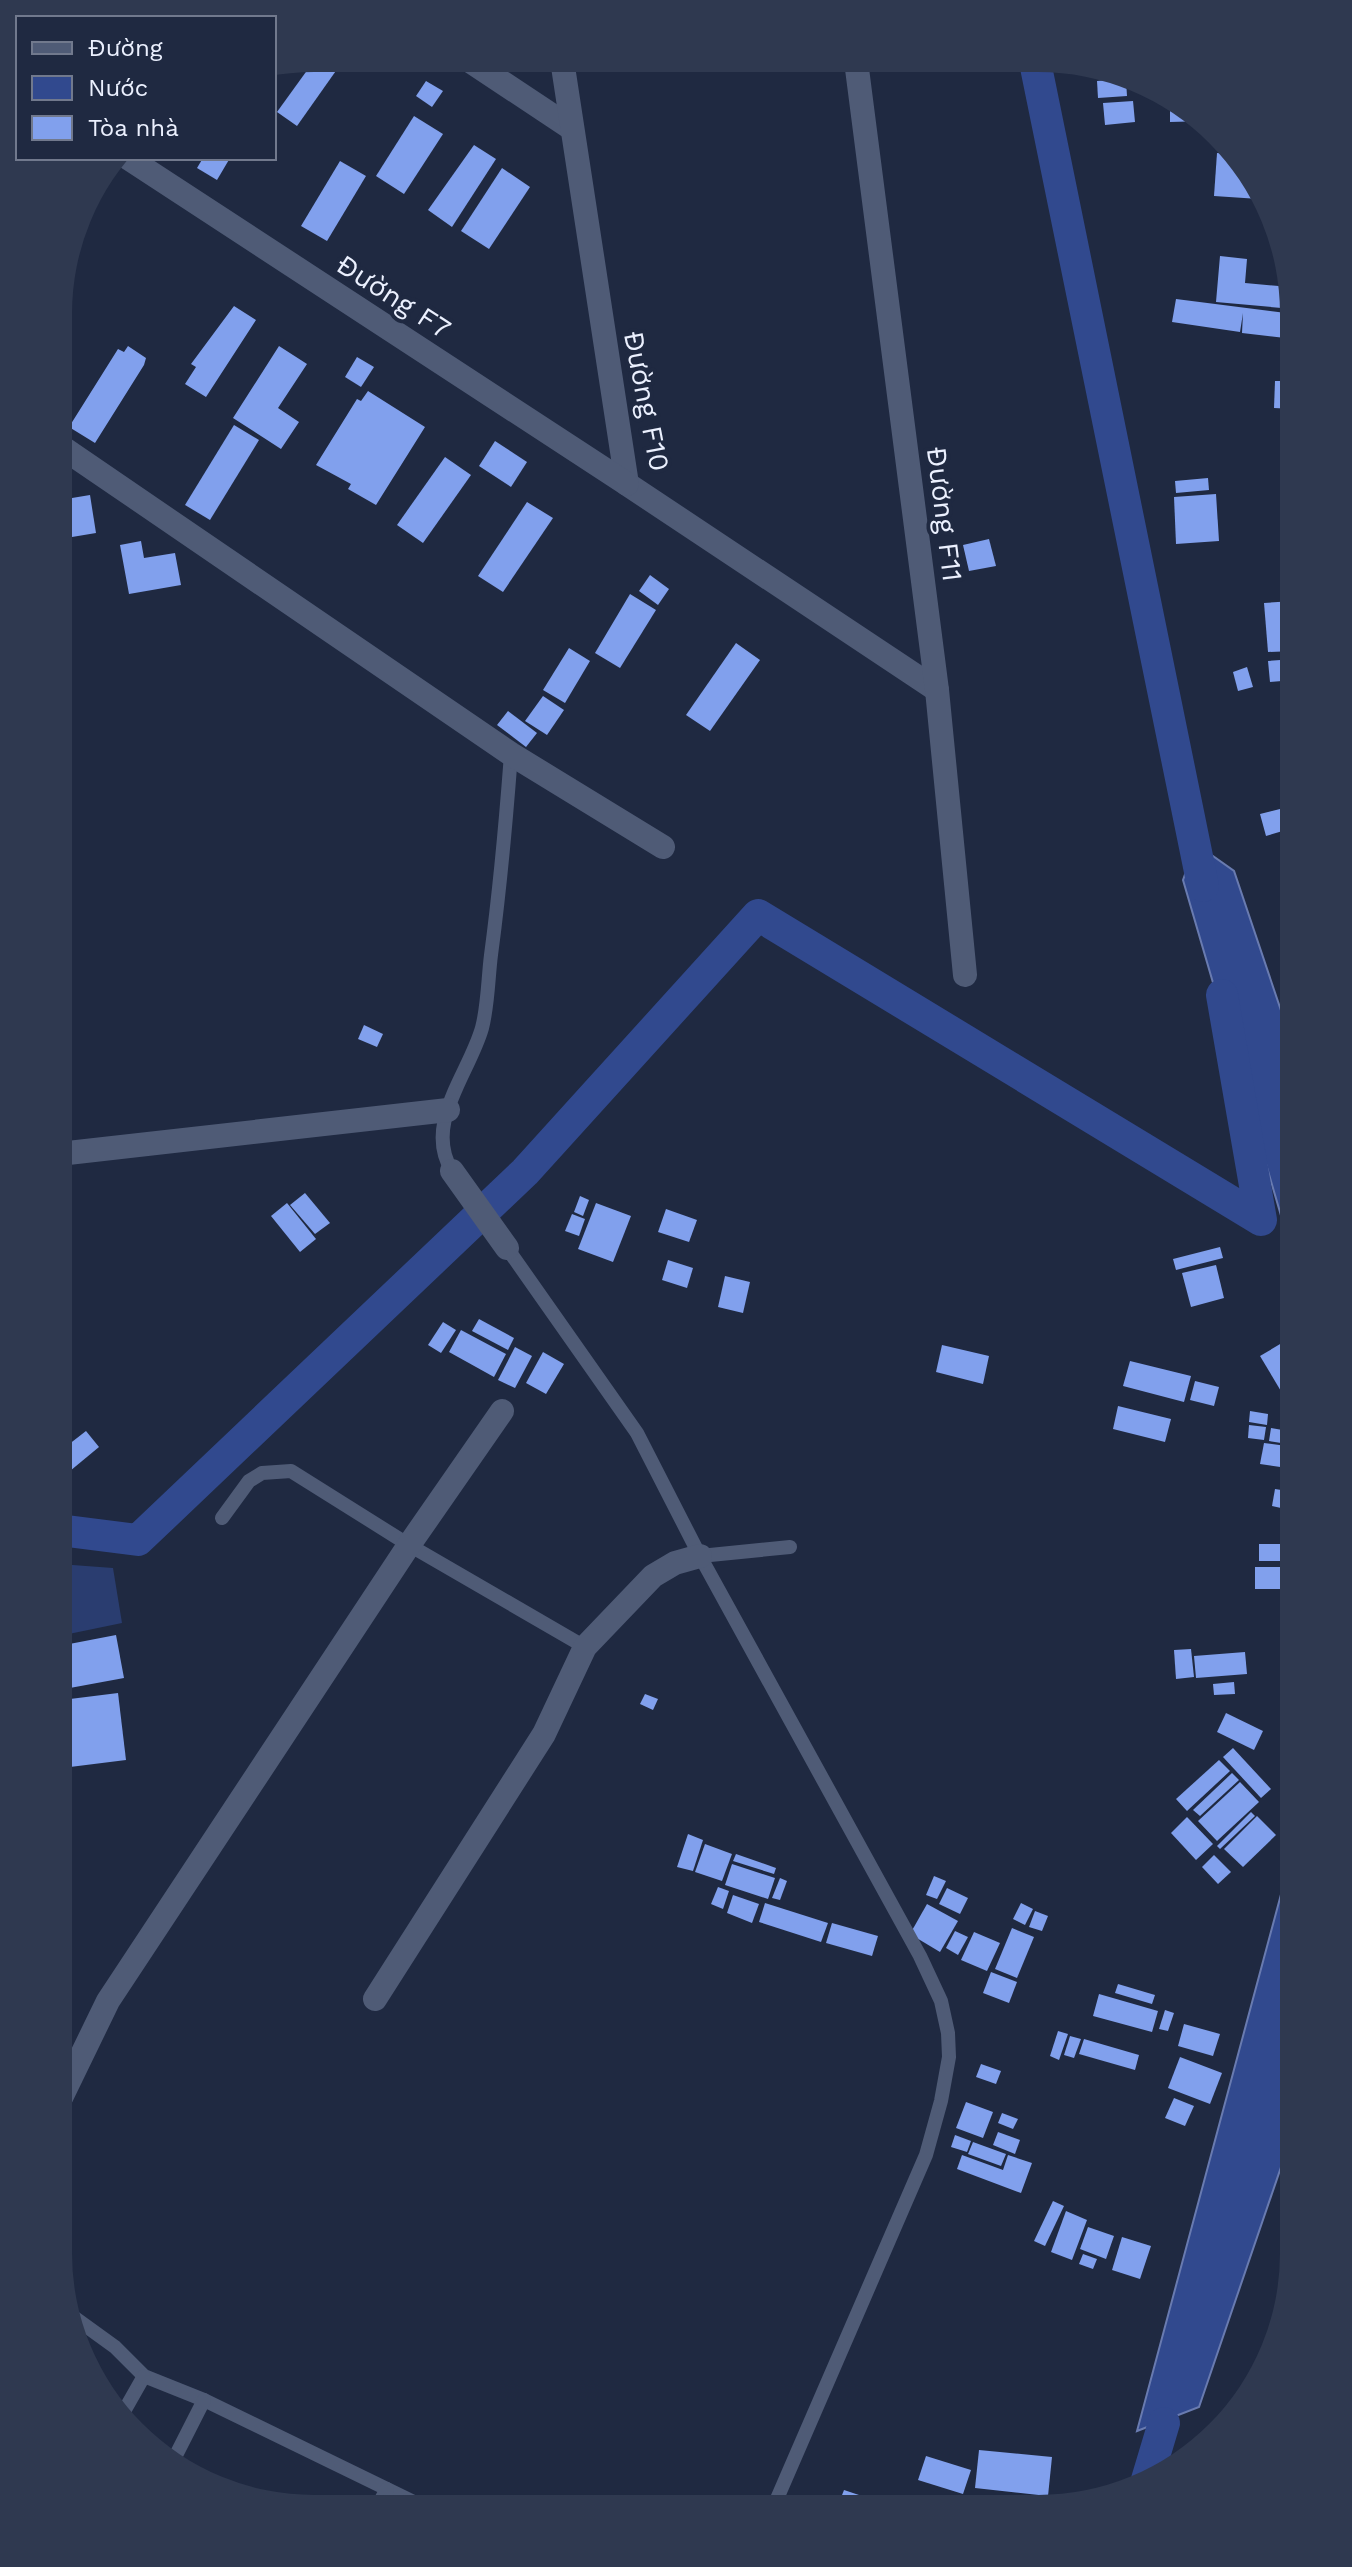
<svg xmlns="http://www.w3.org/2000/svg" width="1352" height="2567" font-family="'Work Sans',sans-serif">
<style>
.green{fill:#2a3d70}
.water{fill:#31498e;stroke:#697bb0;stroke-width:2}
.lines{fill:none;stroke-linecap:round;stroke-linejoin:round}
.canal{stroke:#31498e;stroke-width:32}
.building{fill:#81a0ed}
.lane{stroke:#4f5b76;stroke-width:14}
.street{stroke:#4f5b76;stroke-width:24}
.labels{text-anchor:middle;stroke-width:8;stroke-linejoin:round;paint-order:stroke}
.street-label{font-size:28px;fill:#ebf0fe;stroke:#1f2941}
</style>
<rect width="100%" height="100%" fill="#1f2941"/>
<path class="green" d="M 59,1564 L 113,1568 L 122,1623 L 59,1636 Z"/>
<g class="water">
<path d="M 1196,844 L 1234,871 L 1294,1049 L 1294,1260 L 1183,880 Z"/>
<path d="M 1294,1846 L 1293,2132 L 1199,2407 L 1137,2431 Z"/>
</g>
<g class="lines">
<g class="canal">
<path d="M 1035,62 L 1203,886"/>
<path d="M 59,1530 L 138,1540 L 525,1172 L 758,915 L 1261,1220 L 1222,995"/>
<path d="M 1146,2483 L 1164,2423"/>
</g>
</g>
<g class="building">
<path d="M 316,58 L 345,58 L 297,126 L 277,112 Z"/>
<path d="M 1121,79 L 1126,81 L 1127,96 L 1098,98 L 1097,81 Z"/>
<path d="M 426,81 L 443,91 L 432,107 L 416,96 Z"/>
<path d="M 1133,101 L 1135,122 L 1105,125 L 1103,103 Z"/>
<path d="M 1170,103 L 1206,121 L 1170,122 Z"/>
<path d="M 414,116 L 443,134 L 404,194 L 376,176 Z"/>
<path d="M 474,145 L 496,159 L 452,227 L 428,210 Z"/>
<path d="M 1217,153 L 1228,154 L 1259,199 L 1214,196 Z"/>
<path d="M 203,158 L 230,158 L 217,180 L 197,168 Z"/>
<path d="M 340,161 L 366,176 L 327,241 L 301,226 Z"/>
<path d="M 502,168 L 530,187 L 489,249 L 461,231 Z"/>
<path d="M 1220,256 L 1247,259 L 1245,283 L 1290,287 L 1293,309 L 1216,302 Z"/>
<path d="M 1176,299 L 1294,314 L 1294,339 L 1242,333 L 1243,313 L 1240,332 L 1172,322 Z"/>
<path d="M 234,306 L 256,320 L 206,397 L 185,384 L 196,367 L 191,364 Z"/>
<path d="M 128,346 L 146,358 L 144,365 L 95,443 L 69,427 L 118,349 L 124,352 Z"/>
<path d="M 279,346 L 307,364 L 278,408 L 299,422 L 281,449 L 233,418 Z"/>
<path d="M 357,357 L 374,367 L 361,387 L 345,377 Z"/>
<path d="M 1275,381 L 1294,381 L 1294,409 L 1274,408 Z"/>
<path d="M 368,391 L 425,427 L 376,505 L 348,489 L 351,484 L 316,465 L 357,399 L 361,401 Z"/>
<path d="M 234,425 L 259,440 L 210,520 L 185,505 Z"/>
<path d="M 495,441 L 527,462 L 511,487 L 479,466 Z"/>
<path d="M 445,457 L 471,475 L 423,543 L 397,525 Z"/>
<path d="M 1208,478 L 1209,490 L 1176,493 L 1175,481 Z"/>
<path d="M 1216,494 L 1219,541 L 1176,544 L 1174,497 Z"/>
<path d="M 90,495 L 96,533 L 66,538 L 60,500 Z"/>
<path d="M 527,502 L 553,518 L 503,592 L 478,576 Z"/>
<path d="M 989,539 L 996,566 L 969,571 L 963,545 Z"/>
<path d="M 141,541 L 144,558 L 175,553 L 181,585 L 129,594 L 120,545 Z"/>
<path d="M 650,575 L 669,589 L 658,605 L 639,591 Z"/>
<path d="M 630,594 L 656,610 L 620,668 L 595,653 Z"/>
<path d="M 1294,601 L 1294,651 L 1268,652 L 1264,603 Z"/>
<path d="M 736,643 L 760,660 L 710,731 L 686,715 Z"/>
<path d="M 569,648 L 590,661 L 565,703 L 543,690 Z"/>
<path d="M 1294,659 L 1294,680 L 1270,682 L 1268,661 Z"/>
<path d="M 1247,667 L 1253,687 L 1238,691 L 1233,672 Z"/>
<path d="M 543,696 L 564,710 L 547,735 L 525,721 Z"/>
<path d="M 508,711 L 537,733 L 526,747 L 497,725 Z"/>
<path d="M 1280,809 L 1286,830 L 1266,836 L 1260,814 Z"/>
<path d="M 364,1025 L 383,1034 L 377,1047 L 358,1039 Z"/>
<path d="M 305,1193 L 330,1223 L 315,1234 L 290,1205 Z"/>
<path d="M 580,1196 L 589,1200 L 583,1216 L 574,1212 Z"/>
<path d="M 287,1203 L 316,1239 L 300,1252 L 271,1216 Z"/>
<path d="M 596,1203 L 631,1216 L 613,1262 L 578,1249 Z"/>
<path d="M 666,1209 L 697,1220 L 689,1242 L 658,1232 Z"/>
<path d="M 572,1214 L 585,1219 L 579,1236 L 565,1231 Z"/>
<path d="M 1220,1247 L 1223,1258 L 1176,1270 L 1173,1259 Z"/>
<path d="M 668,1260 L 693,1268 L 687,1288 L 662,1280 Z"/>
<path d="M 1216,1265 L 1224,1298 L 1191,1307 L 1182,1273 Z"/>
<path d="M 725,1276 L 750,1282 L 743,1313 L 718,1307 Z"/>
<path d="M 479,1319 L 514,1338 L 508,1350 L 472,1331 Z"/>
<path d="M 443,1322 L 456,1330 L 441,1353 L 428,1345 Z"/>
<path d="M 461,1330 L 506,1354 L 494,1377 L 449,1352 Z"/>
<path d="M 1292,1337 L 1294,1339 L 1294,1413 L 1260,1356 Z"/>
<path d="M 942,1345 L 989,1356 L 983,1384 L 936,1372 Z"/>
<path d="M 515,1347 L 532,1356 L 515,1388 L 498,1380 Z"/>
<path d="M 543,1352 L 564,1364 L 546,1394 L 526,1383 Z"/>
<path d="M 1130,1361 L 1191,1376 L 1184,1402 L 1123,1386 Z"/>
<path d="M 1195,1381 L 1219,1387 L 1214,1406 L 1190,1400 Z"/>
<path d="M 1118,1406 L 1171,1419 L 1165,1442 L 1113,1429 Z"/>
<path d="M 1250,1411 L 1268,1414 L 1267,1425 L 1249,1422 Z"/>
<path d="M 1249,1425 L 1266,1427 L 1264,1440 L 1248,1438 Z"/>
<path d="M 1271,1428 L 1294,1432 L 1294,1445 L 1269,1441 Z"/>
<path d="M 86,1431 L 99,1447 L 70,1471 L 59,1452 Z"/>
<path d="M 1264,1443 L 1294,1447 L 1294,1469 L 1260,1464 Z"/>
<path d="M 1275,1489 L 1294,1492 L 1290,1510 L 1272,1506 Z"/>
<rect x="1259" y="1544" width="35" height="17"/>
<rect x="1255" y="1567" width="39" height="22"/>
<path d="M 116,1635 L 124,1678 L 59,1690 L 59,1646 Z"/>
<path d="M 1191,1649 L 1194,1677 L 1176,1679 L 1174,1650 Z"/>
<path d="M 1245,1652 L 1247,1674 L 1196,1678 L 1194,1656 Z"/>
<path d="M 1234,1682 L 1235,1694 L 1214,1695 L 1213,1684 Z"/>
<path d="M 118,1693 L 126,1760 L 70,1767 L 62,1700 Z"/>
<path d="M 645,1694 L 658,1699 L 653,1710 L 640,1704 Z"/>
<path d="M 1226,1713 L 1263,1731 L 1254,1750 L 1217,1732 Z"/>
<path d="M 1233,1748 L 1271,1789 L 1261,1798 L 1223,1757 Z"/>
<path d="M 1219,1760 L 1230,1771 L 1187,1811 L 1176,1799 Z"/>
<path d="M 1232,1773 L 1239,1780 L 1200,1816 L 1193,1810 Z"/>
<path d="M 1240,1782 L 1259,1802 L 1217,1841 L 1198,1821 Z"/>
<path d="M 1251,1812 L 1255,1816 L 1220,1849 L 1217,1846 Z"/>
<path d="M 1257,1816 L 1276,1835 L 1243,1867 L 1224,1849 Z"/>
<path d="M 1187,1817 L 1213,1844 L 1196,1860 L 1171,1833 Z"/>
<path d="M 688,1834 L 703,1840 L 693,1871 L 677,1867 Z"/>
<path d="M 705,1844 L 732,1854 L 722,1881 L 695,1872 Z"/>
<path d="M 736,1854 L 776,1868 L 774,1874 L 733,1861 Z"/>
<path d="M 1214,1855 L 1231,1872 L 1218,1884 L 1202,1867 Z"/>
<path d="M 732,1864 L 775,1878 L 768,1899 L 725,1885 Z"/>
<path d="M 934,1876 L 946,1881 L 937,1899 L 926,1895 Z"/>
<path d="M 780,1878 L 787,1881 L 780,1900 L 772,1898 Z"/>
<path d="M 718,1887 L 729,1891 L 723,1909 L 711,1904 Z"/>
<path d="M 947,1888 L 968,1898 L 960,1914 L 939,1904 Z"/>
<path d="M 733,1895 L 759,1904 L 752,1923 L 727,1913 Z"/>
<path d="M 765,1903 L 828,1923 L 821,1942 L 759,1922 Z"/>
<path d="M 1021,1903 L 1033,1909 L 1025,1925 L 1013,1919 Z"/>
<path d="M 927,1904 L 958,1921 L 940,1952 L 910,1934 Z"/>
<path d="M 1035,1911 L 1048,1916 L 1042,1931 L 1029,1927 Z"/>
<path d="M 832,1923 L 878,1936 L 872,1956 L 826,1943 Z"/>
<path d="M 1012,1928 L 1034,1937 L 1017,1978 L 995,1969 Z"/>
<path d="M 955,1931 L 968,1937 L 958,1955 L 946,1948 Z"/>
<path d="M 974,1932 L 1000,1943 L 987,1971 L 961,1960 Z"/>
<path d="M 991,1972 L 1017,1982 L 1009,2003 L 983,1993 Z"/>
<path d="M 1118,1984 L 1155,1995 L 1152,2004 L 1115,1993 Z"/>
<path d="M 1099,1994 L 1158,2011 L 1152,2032 L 1093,2016 Z"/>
<path d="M 1165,2010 L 1174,2013 L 1168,2031 L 1159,2029 Z"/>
<path d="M 1184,2024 L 1220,2034 L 1213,2056 L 1178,2046 Z"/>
<path d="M 1058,2031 L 1068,2034 L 1059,2060 L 1050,2056 Z"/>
<path d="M 1070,2036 L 1081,2039 L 1074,2058 L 1064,2055 Z"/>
<path d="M 1084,2039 L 1139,2055 L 1135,2070 L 1079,2054 Z"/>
<path d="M 1180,2057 L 1222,2073 L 1210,2104 L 1168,2088 Z"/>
<path d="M 981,2064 L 1001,2071 L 996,2084 L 976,2077 Z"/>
<path d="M 1174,2098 L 1194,2106 L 1185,2126 L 1165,2118 Z"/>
<path d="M 966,2102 L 993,2112 L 983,2138 L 956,2128 Z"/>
<path d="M 1002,2113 L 1018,2119 L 1013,2129 L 998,2123 Z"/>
<path d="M 998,2132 L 1020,2140 L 1015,2154 L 993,2145 Z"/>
<path d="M 955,2135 L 971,2141 L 967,2152 L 951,2147 Z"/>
<path d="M 973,2142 L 1006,2154 L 1001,2166 L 968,2154 Z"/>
<path d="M 962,2155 L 1003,2170 L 1008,2155 L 1032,2163 L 1021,2193 L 957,2169 Z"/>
<path d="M 1053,2201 L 1064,2206 L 1045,2246 L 1034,2241 Z"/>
<path d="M 1066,2211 L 1087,2220 L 1072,2260 L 1051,2252 Z"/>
<path d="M 1088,2227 L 1114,2236 L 1106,2259 L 1080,2249 Z"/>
<path d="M 1122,2237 L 1151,2246 L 1140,2279 L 1112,2270 Z"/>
<path d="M 1083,2254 L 1097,2259 L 1093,2269 L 1079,2264 Z"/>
<path d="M 979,2450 L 1052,2457 L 1048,2496 L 975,2488 Z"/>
<path d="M 926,2456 L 971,2470 L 963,2494 L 918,2480 Z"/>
<path d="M 844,2490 L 898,2508 L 898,2509 L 837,2508 Z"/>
<path d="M 1037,2499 L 1037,2509 L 965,2509 L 965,2502 Z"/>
</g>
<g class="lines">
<g class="lane">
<path d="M 452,1171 C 423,1124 469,1074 482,1028 C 488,1005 488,979 491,955 C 500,888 506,821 511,754"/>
<path d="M 507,1248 L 637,1433 L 700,1556 L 920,1956 L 941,2001 L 948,2033 L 949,2057 L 941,2101 L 926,2155 L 773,2508"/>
<path d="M 222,1518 L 249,1481 L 262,1473 L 291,1471 L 409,1545 L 585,1647"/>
<path d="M 700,1556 L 790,1547"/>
<path d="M 68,2313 L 115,2347 L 144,2376 L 204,2400 L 424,2507"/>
<path d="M 123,2413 L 144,2376"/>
<path d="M 172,2463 L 204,2400"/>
<path d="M 377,2507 L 387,2489"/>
</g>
<g class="street">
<path d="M 467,59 L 571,128"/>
<path d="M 562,60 L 627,484 L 937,690"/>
<path d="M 856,61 L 937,690 L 965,975"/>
<path d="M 128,158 L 627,484"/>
<path d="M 60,446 L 511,754 L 663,847"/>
<path d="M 59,1154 L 448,1110"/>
<path d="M 452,1171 L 507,1248"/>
<path d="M 375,1999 L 544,1734 L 585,1647 L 653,1576 L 675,1563 L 700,1556"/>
<path d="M 58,2104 L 108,2001 L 409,1545 L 502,1411"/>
</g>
</g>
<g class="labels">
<g class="street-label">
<text transform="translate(394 296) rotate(33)" y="10">Đường F7</text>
<text transform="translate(647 401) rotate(79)" y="10">Đường F10</text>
<text transform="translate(945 514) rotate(83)" y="10">Đường F11</text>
</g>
</g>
<path d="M0 0H1352V2567H0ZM314 72H1038A242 242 0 0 1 1280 314V2253A242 242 0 0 1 1038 2495H314A242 242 0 0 1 72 2253V314A242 242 0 0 1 314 72Z" fill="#2f3950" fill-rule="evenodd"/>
<rect x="16" y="16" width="260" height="144" fill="#1f2941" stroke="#71798d" stroke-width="2"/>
<rect x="32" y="42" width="40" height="12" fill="#4f5b76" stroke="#71798d" stroke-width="2"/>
<text x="88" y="56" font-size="24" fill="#ebf0fe">Đường</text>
<rect x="32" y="76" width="40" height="24" fill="#31498e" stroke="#71798d" stroke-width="2"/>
<text x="88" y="96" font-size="24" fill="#ebf0fe">Nước</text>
<rect x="32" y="116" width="40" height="24" fill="#81a0ed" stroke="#71798d" stroke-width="2"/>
<text x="88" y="136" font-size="24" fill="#ebf0fe">Tòa nhà</text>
</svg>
